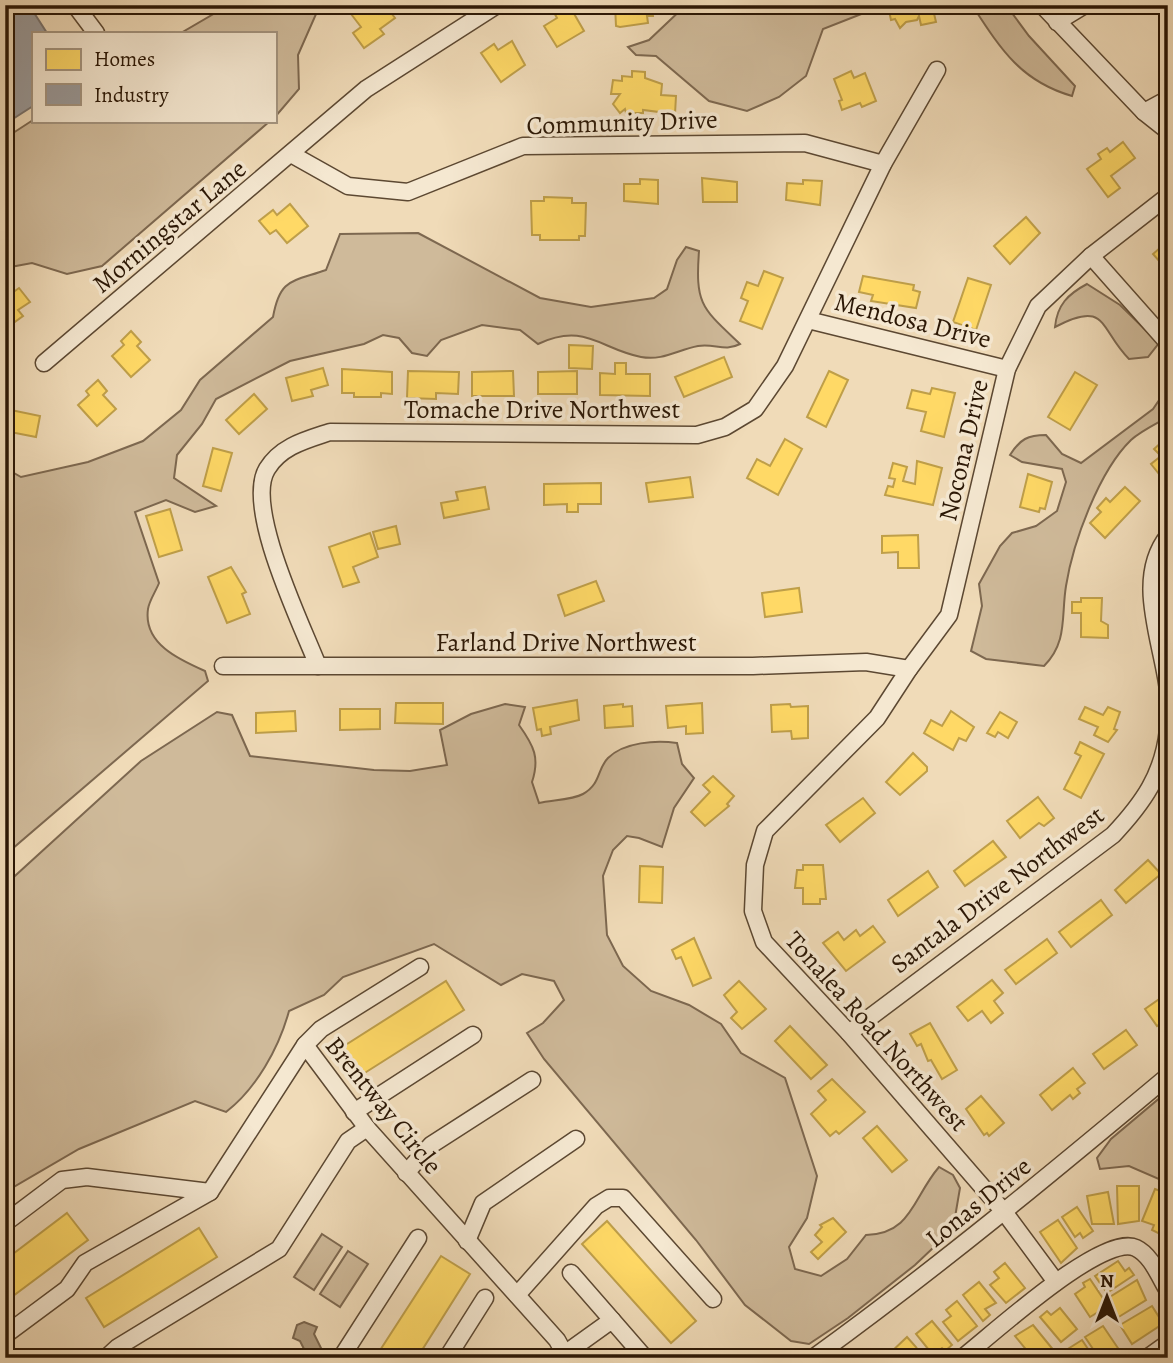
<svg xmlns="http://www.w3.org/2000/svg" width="1173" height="1363" font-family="Alegreya,serif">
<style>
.green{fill:#cfba9a;stroke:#7d6850;stroke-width:2}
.water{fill:#ad987b;stroke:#79644c;stroke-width:2}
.homes{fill:#ffd966;stroke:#bf9f49;stroke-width:2}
.industry{fill:#999;stroke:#78726d;stroke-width:2}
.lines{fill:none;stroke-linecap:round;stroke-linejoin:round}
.minor-casing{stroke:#5c4832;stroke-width:19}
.minor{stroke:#f5e8d1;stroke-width:16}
.labels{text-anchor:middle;stroke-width:7;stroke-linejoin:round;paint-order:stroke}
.street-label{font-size:26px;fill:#2b1705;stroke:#f5e8d1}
</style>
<rect width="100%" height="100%" fill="#f0dbb8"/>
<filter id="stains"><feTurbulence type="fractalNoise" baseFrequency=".00286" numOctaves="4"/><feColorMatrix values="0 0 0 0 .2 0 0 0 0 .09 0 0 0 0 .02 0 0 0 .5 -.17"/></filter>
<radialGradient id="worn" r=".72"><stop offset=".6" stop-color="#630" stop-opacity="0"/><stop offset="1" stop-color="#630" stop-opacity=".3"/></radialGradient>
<g class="green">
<path d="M 229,5 L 320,5 L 298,55 L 299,89 L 275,117 L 275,33 L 181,33 Z"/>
<path d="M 686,5 L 747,5 L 778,12 L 788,5 L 869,5 L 869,11 L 823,29 L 806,76 L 779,97 L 747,111 L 709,101 L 656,56 L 636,55 L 628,47 L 649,40 Z"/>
<path d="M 972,5 L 1006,5 L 1029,36 L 1075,86 L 1072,96 C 1020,81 1000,48 972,5 Z"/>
<path d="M 33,120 L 33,121 L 270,121 L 102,266 L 67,274 L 32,263 L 5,268 L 5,190 L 10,135 Z"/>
<path d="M 418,233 L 540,298 L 591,307 L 654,298 L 667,289 L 677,260 L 686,247 L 699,251 C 695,305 702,308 740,344 C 725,352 714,343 698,346 C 677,350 663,361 641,357 C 600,349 585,322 538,344 L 520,330 L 482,325 L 441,340 L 427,356 L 412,353 L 399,338 L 383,335 L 364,344 L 290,361 L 216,399 L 202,424 L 177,455 L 174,478 L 216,506 L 195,512 L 166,500 L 135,512 L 159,583 C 156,591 149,601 148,609 C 143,644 180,660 205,671 L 208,681 L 5,855 L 5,468 L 21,477 L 88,462 L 143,441 L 181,410 L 200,380 L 273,317 C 280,278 292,282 326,270 L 340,234 Z"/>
<path d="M 1087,284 L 1120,305 L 1159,343 L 1148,357 L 1129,359 C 1099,329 1108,299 1055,327 C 1057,305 1068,294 1087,284 Z"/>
<path d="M 1168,387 L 1168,417 C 1156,424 1141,431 1131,440 C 1099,471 1073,542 1066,586 C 1061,616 1068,642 1044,666 L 986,659 L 971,651 L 982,606 L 979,584 L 1000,546 L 1012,533 L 1036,526 L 1057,511 L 1066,482 L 1062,469 L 1022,462 L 1010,455 C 1020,439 1028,435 1046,435 L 1062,454 L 1081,463 L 1153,409 Z"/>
<path d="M 505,704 L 525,707 L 519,725 C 534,746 540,758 532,782 L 539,803 C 552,800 572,800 583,794 C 601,784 597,769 608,758 C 624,742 656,740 677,743 L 682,764 L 694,778 L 674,808 L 662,847 L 639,838 L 627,836 L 613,850 L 603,876 L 607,935 L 623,966 L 651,991 L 689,1005 L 721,1024 L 741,1053 L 785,1078 L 817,1176 L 807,1218 L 789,1247 L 795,1269 L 821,1276 L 847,1259 L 866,1235 C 912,1234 913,1197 939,1167 L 953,1175 L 960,1188 L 953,1229 L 915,1265 L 848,1318 L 809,1344 L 791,1341 L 745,1305 L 696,1240 L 544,1059 L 527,1033 L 543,1023 L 564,1000 L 554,981 L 522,974 L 501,985 L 434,944 L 343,977 L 324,995 L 289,1011 C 279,1048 256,1089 226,1112 L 195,1101 L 79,1149 L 5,1192 L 5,885 L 141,761 L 217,712 L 232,715 L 250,756 L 374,770 L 410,771 L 447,765 L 440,730 L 471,714 Z"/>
<path d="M 1168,1091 L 1168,1183 L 1129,1166 L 1100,1169 L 1097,1158 L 1111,1139 Z"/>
<path d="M 322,1234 L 342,1247 L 314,1290 L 294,1277 Z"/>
<path d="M 348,1251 L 368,1264 L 340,1307 L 320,1294 Z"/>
</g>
<path class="water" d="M 304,1322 L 317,1327 L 314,1334 L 322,1350 L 308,1357 L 300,1341 L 293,1338 L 297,1325 Z"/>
<g class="homes">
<path d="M 355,5 L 385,5 L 395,18 L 380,29 L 384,34 L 364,48 L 353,33 L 361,27 L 348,10 Z"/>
<path d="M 559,5 L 569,5 L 584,31 L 557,47 L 544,26 L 557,18 L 552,9 Z"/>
<path d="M 615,5 L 652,5 L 653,16 L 647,16 L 648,23 L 620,27 L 616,26 Z"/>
<path d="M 932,5 L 936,22 L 921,25 L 919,16 L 917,20 L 906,22 L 900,28 L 895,19 L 891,20 L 888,6 Z"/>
<path d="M 512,41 L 525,65 L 501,82 L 481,53 L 494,44 L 498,50 Z"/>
<path d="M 632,71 L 645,72 L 645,78 L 662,84 L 661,95 L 676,96 L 675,114 L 643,110 L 643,113 L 626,113 L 625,109 L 620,113 L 613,104 L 620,94 L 611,94 L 613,80 L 622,81 L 622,76 L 632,77 Z"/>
<path d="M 851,71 L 854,78 L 865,73 L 876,101 L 862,107 L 860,103 L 842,110 L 839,101 L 842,100 L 834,79 Z"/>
<path d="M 1123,142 L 1135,158 L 1111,176 L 1120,188 L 1108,197 L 1087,169 L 1101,159 L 1098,154 L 1107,148 L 1110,152 Z"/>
<path d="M 702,178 L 737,182 L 737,202 L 703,202 Z"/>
<path d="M 640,179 L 658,180 L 658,204 L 624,201 L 624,184 L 640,184 Z"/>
<path d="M 803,180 L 822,181 L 820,205 L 786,200 L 787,183 L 803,184 Z"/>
<path d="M 544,197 L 572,198 L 572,203 L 586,203 L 585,236 L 579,236 L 579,240 L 540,240 L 540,235 L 532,235 L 531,201 L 544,201 Z"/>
<path d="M 290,204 L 308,226 L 287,243 L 276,230 L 270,234 L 259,221 L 273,210 L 277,215 Z"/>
<path d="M 1026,217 L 1040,233 L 1010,264 L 994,246 Z"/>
<path d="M 1168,241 L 1168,271 L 1153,254 Z"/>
<path d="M 764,271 L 783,278 L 762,329 L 740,321 L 748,301 L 741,298 L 747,282 L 758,286 Z"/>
<path d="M 863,276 L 914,285 L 913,290 L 920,292 L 916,308 L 871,301 L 873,295 L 859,292 Z"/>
<path d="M 968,278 L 991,285 L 976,330 L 953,322 Z"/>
<path d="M 19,288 L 30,302 L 18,310 L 23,316 L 5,329 L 5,298 Z"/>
<path d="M 131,331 L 141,342 L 137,346 L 150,360 L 131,377 L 112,356 L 124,345 L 121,341 Z"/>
<path d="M 569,345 L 593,346 L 592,369 L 569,368 Z"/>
<path d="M 724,357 L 732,377 L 684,397 L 675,377 Z"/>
<path d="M 615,363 L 626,363 L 626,374 L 650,374 L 650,396 L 600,395 L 600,373 L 615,374 Z"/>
<path d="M 323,368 L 328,385 L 311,390 L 313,396 L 292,401 L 286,378 Z"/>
<path d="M 342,369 L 392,372 L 392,394 L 381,393 L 381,397 L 354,397 L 354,393 L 342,393 Z"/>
<path d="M 408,371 L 459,372 L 458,394 L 436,393 L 436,399 L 407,398 Z"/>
<path d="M 513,371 L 514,396 L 472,396 L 472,372 Z"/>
<path d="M 577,371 L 577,394 L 538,394 L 538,372 Z"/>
<path d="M 829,371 L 848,380 L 826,427 L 807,417 Z"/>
<path d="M 1075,372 L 1097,385 L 1070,430 L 1048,417 Z"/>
<path d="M 98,380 L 107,391 L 103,395 L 116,409 L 97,426 L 78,405 L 89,395 L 86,391 Z"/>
<path d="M 932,388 L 955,393 L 944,437 L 921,431 L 926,412 L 907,408 L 912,390 L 930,394 Z"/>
<path d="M 254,394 L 267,409 L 239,434 L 226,420 Z"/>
<path d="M 6,409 L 40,416 L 36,437 L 5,431 Z"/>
<path d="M 785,439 L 802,449 L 778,495 L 747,478 L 757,459 L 770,466 Z"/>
<path d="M 1163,441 L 1168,447 L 1168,476 L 1163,479 L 1151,464 L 1161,456 L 1154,449 Z"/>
<path d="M 213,448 L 232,453 L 221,491 L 203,486 Z"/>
<path d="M 917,461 L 942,468 L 933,505 L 885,495 L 888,486 L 893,487 L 895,479 L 889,478 L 893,463 L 907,467 L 903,481 L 915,484 Z"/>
<path d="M 1028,474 L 1052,482 L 1045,509 L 1040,508 L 1039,512 L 1020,507 Z"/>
<path d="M 690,477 L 693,497 L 649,502 L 646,483 Z"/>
<path d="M 601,483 L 601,504 L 578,504 L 578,512 L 567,512 L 567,504 L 544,505 L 544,484 Z"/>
<path d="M 485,487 L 489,509 L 444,518 L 441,503 L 458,500 L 456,492 Z"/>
<path d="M 1125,487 L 1140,501 L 1105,538 L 1090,523 L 1101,512 L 1097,508 L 1106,498 L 1110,502 Z"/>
<path d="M 170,509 L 182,550 L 159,557 L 146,516 Z"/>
<path d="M 396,526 L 400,544 L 378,549 L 373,532 Z"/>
<path d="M 370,533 L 378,557 L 353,567 L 359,582 L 343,587 L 329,547 Z"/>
<path d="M 918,535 L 919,568 L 898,568 L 898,552 L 882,553 L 882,536 Z"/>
<path d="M 231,567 L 246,592 L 242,594 L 250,614 L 227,623 L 208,577 Z"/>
<path d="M 596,581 L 604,601 L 565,616 L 558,595 Z"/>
<path d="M 799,588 L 802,612 L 765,617 L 762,593 Z"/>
<path d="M 1081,598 L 1102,598 L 1101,621 L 1108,625 L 1108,638 L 1081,637 L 1081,613 L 1072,613 L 1072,602 L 1081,602 Z"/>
<path d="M 577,700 L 579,720 L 550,727 L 551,734 L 542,736 L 541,729 L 537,730 L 533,708 Z"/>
<path d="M 396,703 L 443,703 L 443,724 L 395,723 Z"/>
<path d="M 702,703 L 703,733 L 686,734 L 686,726 L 668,728 L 666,706 Z"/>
<path d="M 623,704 L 623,707 L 632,706 L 633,726 L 605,728 L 604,706 Z"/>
<path d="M 790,704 L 791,707 L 808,706 L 808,738 L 792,739 L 791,731 L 772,732 L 771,705 Z"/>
<path d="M 1085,707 L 1103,715 L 1108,707 L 1120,712 L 1114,729 L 1117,730 L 1108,742 L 1094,735 L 1098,727 L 1079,719 Z"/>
<path d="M 340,709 L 380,709 L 380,729 L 340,730 Z"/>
<path d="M 295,711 L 296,731 L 256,733 L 256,713 Z"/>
<path d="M 951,711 L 974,727 L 966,741 L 959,738 L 953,750 L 924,733 L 931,720 L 942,726 Z"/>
<path d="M 1000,712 L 1017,722 L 1008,738 L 998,732 L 995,737 L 987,733 Z"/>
<path d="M 1080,742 L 1104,754 L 1081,798 L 1064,789 L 1081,756 L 1075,753 Z"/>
<path d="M 913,753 L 927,767 L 927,771 L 900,795 L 886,782 Z"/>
<path d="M 713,776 L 734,796 L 727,804 L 729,806 L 705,826 L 691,812 L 710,792 L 703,785 Z"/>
<path d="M 1038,797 L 1054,818 L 1044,826 L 1039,823 L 1020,838 L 1007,821 Z"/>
<path d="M 863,798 L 875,813 L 840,842 L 826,825 Z"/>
<path d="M 993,841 L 1006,857 L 965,886 L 954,871 Z"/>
<path d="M 1148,860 L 1161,874 L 1126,903 L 1115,890 Z"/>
<path d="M 803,865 L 823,865 L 826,899 L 820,899 L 820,904 L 803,904 L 803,888 L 795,888 L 797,870 L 803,870 Z"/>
<path d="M 640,866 L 663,867 L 662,903 L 639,902 Z"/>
<path d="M 928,871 L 938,887 L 898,916 L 888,900 Z"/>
<path d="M 1101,900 L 1112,915 L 1071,947 L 1059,932 Z"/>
<path d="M 873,926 L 885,942 L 846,971 L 823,943 L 838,932 L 844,940 L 856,930 L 860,936 Z"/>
<path d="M 694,938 L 711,978 L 693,986 L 681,957 L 676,959 L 672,950 Z"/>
<path d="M 1047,939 L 1057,953 L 1016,984 L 1005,970 Z"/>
<path d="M 992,980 L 1003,993 L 994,1001 L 1003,1013 L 991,1023 L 982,1011 L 968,1021 L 957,1007 Z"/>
<path d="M 446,981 L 464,1010 L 352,1081 L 333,1053 Z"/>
<path d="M 739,981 L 766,1009 L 742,1029 L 731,1018 L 737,1012 L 724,995 Z"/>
<path d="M 1168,993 L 1168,1018 L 1157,1026 L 1145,1009 Z"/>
<path d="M 930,1023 L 957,1070 L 942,1079 L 931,1060 L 928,1061 L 921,1044 L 917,1046 L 910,1034 Z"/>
<path d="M 790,1026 L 827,1065 L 811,1079 L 775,1041 Z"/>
<path d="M 1126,1030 L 1137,1045 L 1104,1069 L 1093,1054 Z"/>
<path d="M 1073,1068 L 1085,1083 L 1077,1089 L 1080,1093 L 1073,1099 L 1070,1095 L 1052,1110 L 1040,1095 Z"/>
<path d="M 832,1079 L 865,1112 L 839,1134 L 836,1131 L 830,1136 L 811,1114 L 826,1100 L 818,1091 Z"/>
<path d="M 981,1096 L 1004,1123 L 989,1136 L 987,1133 L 984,1135 L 966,1109 Z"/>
<path d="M 877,1126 L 907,1160 L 892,1172 L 863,1138 Z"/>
<path d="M 1117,1186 L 1139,1186 L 1139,1221 L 1118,1224 Z"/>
<path d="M 1155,1189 L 1168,1194 L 1168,1216 L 1160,1234 L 1152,1230 L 1154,1225 L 1142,1221 Z"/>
<path d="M 1108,1192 L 1114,1224 L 1092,1224 L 1087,1196 Z"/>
<path d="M 1077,1207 L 1093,1231 L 1083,1238 L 1080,1233 L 1075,1237 L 1062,1217 Z"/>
<path d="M 67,1213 L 88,1240 L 5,1302 L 5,1260 Z"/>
<path d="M 833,1218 L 846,1232 L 818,1259 L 811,1252 L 822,1242 L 815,1235 L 822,1227 L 820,1225 Z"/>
<path d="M 1058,1220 L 1077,1248 L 1061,1263 L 1040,1232 Z"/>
<path d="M 607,1221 L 696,1321 L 671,1343 L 582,1244 Z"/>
<path d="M 199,1228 L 217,1257 L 104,1327 L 86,1298 Z"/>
<path d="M 441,1256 L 470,1274 L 417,1358 L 375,1358 Z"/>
<path d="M 1118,1261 L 1125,1271 L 1129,1268 L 1134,1275 L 1107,1293 L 1095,1276 Z"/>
<path d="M 1005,1263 L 1025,1288 L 1006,1303 L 990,1285 L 999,1278 L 994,1272 Z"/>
<path d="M 1090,1279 L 1108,1306 L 1090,1317 L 1075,1294 L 1085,1287 L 1083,1283 Z"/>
<path d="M 1137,1280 L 1146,1300 L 1117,1318 L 1105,1300 Z"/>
<path d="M 979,1282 L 996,1303 L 985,1309 L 990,1315 L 983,1321 L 963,1295 Z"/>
<path d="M 957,1301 L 977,1326 L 958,1341 L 943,1322 L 951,1316 L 946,1310 Z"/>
<path d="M 1152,1306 L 1159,1317 L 1163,1316 L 1164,1323 L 1132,1344 L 1120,1325 Z"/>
<path d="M 1060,1308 L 1077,1329 L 1061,1342 L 1040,1317 L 1047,1311 L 1051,1315 Z"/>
<path d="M 932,1321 L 952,1345 L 945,1351 L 942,1348 L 933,1355 L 916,1334 Z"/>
<path d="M 1033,1325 L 1055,1352 L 1048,1358 L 1033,1358 L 1015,1336 Z"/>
<path d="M 1103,1326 L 1124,1357 L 1122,1358 L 1099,1358 L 1085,1337 Z"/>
<path d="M 907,1337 L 916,1347 L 923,1358 L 893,1358 L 889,1354 Z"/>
<path d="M 1082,1340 L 1094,1358 L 1067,1358 L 1063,1352 Z"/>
</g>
<path class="industry" d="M 5,5 L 29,5 L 47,33 L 33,33 L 33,106 L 5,124 Z"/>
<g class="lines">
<defs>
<g id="minor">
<path d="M 75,5 L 96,33"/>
<path d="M 1042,5 L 1144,112 L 1168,131"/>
<path d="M 1057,22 L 1085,5"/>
<path d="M 1144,112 L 1168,99"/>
<path d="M 291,154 L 348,186 L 408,192 L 523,146 L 805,143 L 883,164"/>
<path d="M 1091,256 L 1168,343"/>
<path d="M 808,320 L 1007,369"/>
<path d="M 44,363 L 366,89 L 497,5"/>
<path d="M 1168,536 C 1134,579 1162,640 1168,690"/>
<path d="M 223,666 L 753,666 L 866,662 L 909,669"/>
<path d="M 318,666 C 302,625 244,507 267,469 C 281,446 306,440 330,432 L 697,435 L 725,427 L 755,409 L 785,366 L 883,164 L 937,70"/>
<path d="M 849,1033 L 1113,835 C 1143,803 1163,775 1168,730"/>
<path d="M 305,1045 L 321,1029 L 420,967"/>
<path d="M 354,1112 L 473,1035"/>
<path d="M 406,1173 L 431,1145 L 532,1080"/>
<path d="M 5,1223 L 62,1180 L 87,1177 L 210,1192"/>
<path d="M 467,1241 L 483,1203 L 576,1139"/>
<path d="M 571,1273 L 612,1320"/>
<path d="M 1056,1282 L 1005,1213 L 849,1033 L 764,942 L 753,911 L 755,865 L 765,831 L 877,718 L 909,669 L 949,615 L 1007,369 L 1038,306 L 1091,256 L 1168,196"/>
<path d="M 517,1295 L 596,1206 L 609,1198 L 623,1198 L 713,1299"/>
<path d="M 5,1335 L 67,1289 L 85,1263 L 210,1192 L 305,1045 L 367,1128 L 557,1340 L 567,1358"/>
<path d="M 566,1353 L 612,1320 L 645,1358"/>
<path d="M 106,1358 L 118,1347 L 279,1249 L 348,1141 L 367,1128"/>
<path d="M 341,1358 L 418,1238"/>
<path d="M 447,1358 L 485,1298"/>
<path d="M 813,1358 C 936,1269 1052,1173 1168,1076"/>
<path d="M 962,1358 C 992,1335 1103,1232 1136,1248 C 1151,1255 1159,1276 1168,1291"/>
<path d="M 1147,1358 L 1168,1343"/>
</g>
</defs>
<use href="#minor" class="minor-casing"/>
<use href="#minor" class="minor"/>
</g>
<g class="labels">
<g class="street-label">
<text transform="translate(622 122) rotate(-2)" y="9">Community Drive</text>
<text transform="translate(169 226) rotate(-40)" y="9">Morningstar Lane</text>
<text transform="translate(913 320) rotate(14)" y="9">Mendosa Drive</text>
<text x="542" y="418">Tomache Drive Northwest</text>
<text transform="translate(963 450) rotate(-77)" y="9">Nocona Drive</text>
<text x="566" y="651">Farland Drive Northwest</text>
<text transform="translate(997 889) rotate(-37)" y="9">Santala Drive Northwest</text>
<text transform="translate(877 1031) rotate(48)" y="9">Tonalea Road Northwest</text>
<text transform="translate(384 1105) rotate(51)" y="9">Brentway Circle</text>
<text transform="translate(978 1202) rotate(-39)" y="9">Lonas Drive</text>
</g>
</g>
<rect width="1173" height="1363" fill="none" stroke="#f0dbb8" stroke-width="28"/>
<rect x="7" y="7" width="1159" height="1349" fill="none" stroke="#2b1705" stroke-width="3.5"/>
<rect x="14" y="14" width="1145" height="1335" fill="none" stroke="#2b1705" stroke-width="2"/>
<rect x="32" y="32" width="245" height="91" fill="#f5e8d1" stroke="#a4947f" stroke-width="2"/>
<rect x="46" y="49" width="35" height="21" fill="#ffd966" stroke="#a4947f" stroke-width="2"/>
<text x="94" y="66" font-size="21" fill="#2b1705">Homes</text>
<rect x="46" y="84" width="35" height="21" fill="#999999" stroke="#a4947f" stroke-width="2"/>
<text x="94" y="102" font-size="21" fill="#2b1705">Industry</text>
<g transform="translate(1107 1297)" stroke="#f5e8d1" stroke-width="5" paint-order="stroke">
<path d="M0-5L12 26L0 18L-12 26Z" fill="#2b1705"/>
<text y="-10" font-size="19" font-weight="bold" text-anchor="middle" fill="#2b1705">N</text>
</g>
<rect width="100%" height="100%" filter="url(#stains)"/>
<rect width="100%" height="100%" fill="url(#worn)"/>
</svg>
